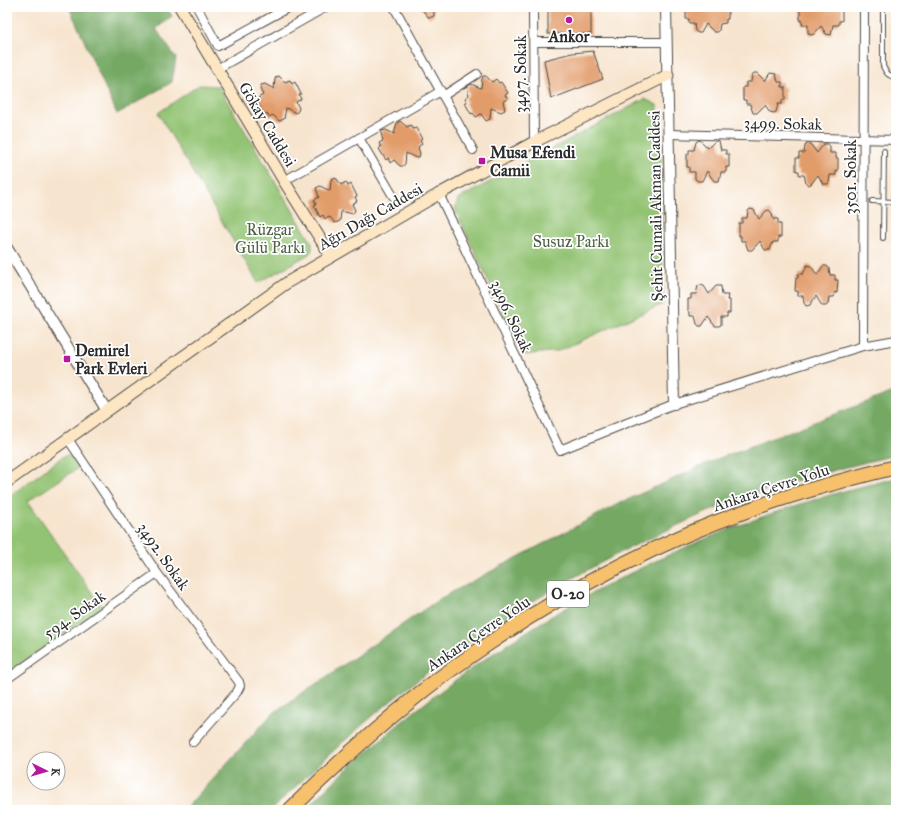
<svg xmlns="http://www.w3.org/2000/svg" width="903" height="817" font-family="'IM FELL Great Primer',serif">
<style>
.green{fill:#92c372;stroke:#5e774e}
.forest{fill:#75a964;stroke:#506a48}
.building{fill:#e29c6a}
.lines{fill:none;stroke-linecap:round;stroke-linejoin:round}
.service-casing{stroke:#4a4743;stroke-width:6}
.minor-casing{stroke:#4a4743;stroke-width:10}
.tertiary-casing{stroke:#4a4743;stroke-width:12}
.secondary-casing{stroke:#4a4743;stroke-width:13}
.motorway-casing{stroke:#4a4743;stroke-width:16}
.service{stroke:#fff;stroke-width:4}
.minor{stroke:#fff;stroke-width:8}
.tertiary{stroke:#fff;stroke-width:10}
.secondary{stroke:#fce6c4;stroke-width:11}
.motorway{stroke:#f7c06c;stroke-width:14}
.poi-dot{fill:#b5179e;stroke:#fff;stroke-width:1.5}
.labels{text-anchor:middle;stroke-width:3.5;stroke-linejoin:round;paint-order:stroke}
.shield{fill:#fff;stroke:#6b6b6b;stroke-width:1}
.shield-label{font-size:15px;font-weight:bold;fill:#2b2b2b}
.poi-label{font-size:16px;font-weight:bold;fill:#2b2b2b;stroke:#fff;text-anchor:start}
.street-label{font-size:16px;fill:#2b2b2b;stroke:#fff}
.park-label{font-size:16px;fill:#4f6044;stroke:#fff}
</style>
<rect width="100%" height="100%" fill="#fff"/>
<filter id="ink" filterUnits="userSpaceOnUse"><feTurbulence type="fractalNoise" baseFrequency=".025" numOctaves="2"/><feDisplacementMap in="SourceGraphic" scale="8" xChannelSelector="R" yChannelSelector="G"/><feConvolveMatrix kernelMatrix="1 2 1 2 8 2 1 2 1" color-interpolation-filters="sRGB"/></filter>
<filter id="wash" filterUnits="userSpaceOnUse"><feTurbulence type="fractalNoise" baseFrequency=".012" numOctaves="4" result="noise"/><feDisplacementMap in="SourceGraphic" scale="16" xChannelSelector="R" yChannelSelector="G"/><feGaussianBlur stdDeviation="0.9" result="paint"/><feColorMatrix in="noise" values="0 0 0 0 0 0 0 0 0 0 0 0 0 0 0 0 0 1.4 0 .05"/><feComposite in="paint" operator="in"/></filter>
<g filter="url(#wash)">
<rect width="100%" height="100%" fill="#f7e4ce"/>
<g class="green">
<path d="M 199,85 L 218,86 L 312,243 L 312,250 L 309,254 L 258,283 L 158,113 Z"/>
<path d="M 645,99 L 657,105 L 661,147 L 663,304 L 558,351 L 523,355 L 455,209 L 458,199 Z"/>
<path d="M 68,455 L 73,457 L 81,466 L 28,501 L 102,607 L 7,674 L 7,498 L 64,456 Z"/>
</g>
<g class="forest">
<path d="M 69,7 L 166,7 L 172,16 L 156,29 L 176,58 L 172,82 L 117,114 Z"/>
<path d="M 896,391 L 896,455 C 845,467 794,480 745,498 C 710,509 677,526 644,541 C 563,580 482,630 411,685 C 362,723 316,766 272,810 L 184,810 L 272,714 L 441,598 L 618,504 L 717,459 Z"/>
<path d="M 896,478 L 896,810 L 305,810 C 467,646 671,529 896,478 Z"/>
</g>
<g id="blocks">
<g class="building">
<path d="M 420,7 L 434,7 L 434,16 L 429,18 Z"/>
<rect x="548" y="7" width="43" height="27"/>
<path d="M 686,7 L 728,7 L 728,19 L 726,19 L 726,23 L 720,24 L 719,30 L 718,32 L 714,32 L 706,24 L 701,33 L 698,33 L 695,31 L 694,23 L 689,23 L 689,19 L 686,19 Z"/>
<path d="M 802,7 L 842,8 L 842,21 L 839,21 L 839,25 L 833,25 L 831,35 L 826,34 L 821,26 L 814,34 L 811,35 L 808,33 L 808,25 L 802,25 L 802,21 L 800,21 L 800,8 Z"/>
<path d="M 593,51 L 603,79 L 551,99 L 544,60 L 572,53 Z"/>
<path d="M 754,73 L 757,73 L 765,81 L 770,73 L 776,74 L 778,82 L 782,82 L 782,87 L 785,87 L 785,100 L 782,100 L 782,104 L 778,104 L 776,112 L 774,113 L 770,112 L 765,105 L 757,113 L 753,113 L 750,104 L 746,104 L 746,100 L 743,100 L 743,87 L 746,87 L 746,82 L 751,82 L 752,75 Z"/>
<path d="M 279,76 L 285,82 L 290,80 L 292,84 L 295,82 L 301,94 L 299,95 L 301,99 L 296,102 L 299,108 L 298,111 L 296,113 L 286,108 L 284,119 L 279,121 L 273,115 L 269,117 L 267,113 L 264,115 L 258,103 L 260,102 L 258,98 L 263,95 L 260,89 L 261,85 L 265,84 L 274,89 L 275,79 L 276,77 Z"/>
<path d="M 483,76 L 486,76 L 492,82 L 496,79 L 499,83 L 501,82 L 508,93 L 505,95 L 508,99 L 503,101 L 505,110 L 501,112 L 491,108 L 490,119 L 486,121 L 481,114 L 476,117 L 473,113 L 471,114 L 465,103 L 467,102 L 465,98 L 469,95 L 467,87 L 471,84 L 481,88 L 482,79 Z"/>
<path d="M 400,121 L 407,127 L 411,125 L 413,129 L 416,128 L 422,139 L 420,140 L 422,144 L 418,147 L 420,154 L 419,157 L 416,158 L 406,153 L 405,164 L 403,166 L 400,166 L 394,160 L 390,163 L 388,158 L 386,160 L 379,149 L 381,147 L 379,143 L 383,141 L 381,133 L 382,131 L 386,130 L 394,134 L 397,123 Z"/>
<path d="M 699,140 L 701,141 L 708,148 L 715,141 L 719,141 L 721,150 L 726,150 L 726,154 L 729,154 L 729,167 L 726,167 L 726,172 L 721,172 L 719,181 L 714,181 L 707,171 L 702,181 L 698,181 L 695,179 L 695,172 L 689,172 L 689,167 L 687,167 L 687,154 L 689,154 L 689,150 L 694,150 L 696,142 Z"/>
<path d="M 808,143 L 811,145 L 817,153 L 824,144 L 827,144 L 830,146 L 830,153 L 836,153 L 836,158 L 838,158 L 838,171 L 836,171 L 836,175 L 830,175 L 829,183 L 827,184 L 823,184 L 818,175 L 811,184 L 808,185 L 806,183 L 804,175 L 799,175 L 799,171 L 796,171 L 796,158 L 799,158 L 799,153 L 804,153 L 805,146 Z"/>
<path d="M 333,178 L 337,179 L 341,185 L 346,182 L 348,186 L 351,184 L 357,196 L 355,197 L 357,201 L 352,204 L 355,210 L 353,214 L 341,211 L 340,221 L 335,223 L 330,217 L 325,219 L 323,215 L 320,217 L 314,205 L 316,204 L 314,200 L 319,197 L 316,188 L 320,186 L 330,191 L 331,180 Z"/>
<path d="M 750,209 L 754,210 L 759,219 L 766,211 L 769,210 L 772,213 L 773,219 L 778,219 L 778,224 L 781,224 L 781,237 L 778,237 L 778,242 L 773,242 L 770,250 L 765,250 L 760,241 L 752,250 L 748,250 L 745,241 L 741,241 L 741,236 L 739,236 L 739,223 L 742,223 L 742,218 L 747,218 L 748,211 Z"/>
<path d="M 807,265 L 811,266 L 817,275 L 823,266 L 827,266 L 829,268 L 830,275 L 835,275 L 835,280 L 838,280 L 837,293 L 835,292 L 834,297 L 829,297 L 828,304 L 826,306 L 822,306 L 816,296 L 810,305 L 806,306 L 804,303 L 803,296 L 798,296 L 798,291 L 795,291 L 796,278 L 798,278 L 798,274 L 803,274 Z"/>
<path d="M 700,285 L 704,286 L 709,294 L 716,286 L 721,286 L 722,295 L 728,295 L 727,300 L 730,300 L 730,313 L 727,313 L 727,317 L 721,317 L 721,325 L 719,326 L 715,326 L 708,317 L 702,326 L 699,326 L 697,324 L 695,316 L 690,316 L 690,312 L 688,311 L 688,299 L 691,299 L 691,294 L 696,294 L 698,286 Z"/>
</g>
</g>
</g>
<g filter="url(#ink)">
<use href="#blocks" fill-opacity="0" stroke="#4a4743" stroke-width="1"/>
<g class="lines">
<defs>
<g id="service">
<path d="M 883,7 L 883,66 C 886,73 888,76 896,77"/>
<path d="M 872,201 L 896,202"/>
<path d="M 883,238 L 884,151"/>
</g>
<g id="minor">
<path d="M 197,7 L 218,46 L 289,7"/>
<path d="M 394,7 L 473,150"/>
<path d="M 533,7 L 534,142"/>
<path d="M 534,42 L 667,42"/>
<path d="M 217,69 L 326,7"/>
<path d="M 443,96 L 477,74"/>
<path d="M 669,134 L 896,140"/>
<path d="M 359,138 L 393,196"/>
<path d="M 284,181 L 441,91"/>
<path d="M 439,194 L 560,450 L 674,404 L 863,346 L 896,340"/>
<path d="M 863,346 L 864,7"/>
<path d="M 68,439 L 157,573 L 239,682 L 240,686 L 237,692 L 193,742"/>
<path d="M 7,679 L 157,573"/>
</g>
<g id="tertiary">
<path d="M 666,7 L 674,404"/>
<path d="M 7,248 L 107,411"/>
</g>
<g id="secondary">
<path d="M 180,7 L 284,181 L 331,256"/>
<path d="M 7,482 L 288,282 L 439,194 L 534,142 L 668,75"/>
</g>
<path id="motorway" d="M 290,810 C 331,769 374,730 419,694 C 440,677 463,661 485,646 C 566,591 654,544 746,511 C 794,493 847,479 896,467"/>
</defs>
<use href="#service" class="service-casing"/>
<use href="#minor" class="minor-casing"/>
<use href="#tertiary" class="tertiary-casing"/>
<use href="#secondary" class="secondary-casing"/>
<use href="#motorway" class="motorway-casing"/>
<use href="#service" class="service"/>
<use href="#minor" class="minor"/>
<use href="#tertiary" class="tertiary"/>
<use href="#secondary" class="secondary"/>
<use href="#motorway" class="motorway"/>
</g>
</g>
<g class="poi-dot">
<circle cx="569" cy="20" r="4"/>
<rect x="478" y="157" width="8" height="8" rx="2"/>
<rect x="63" y="355" width="8" height="8" rx="2"/>
</g>
<g class="labels">
<rect class="shield" x="547" y="581" width="42" height="26" rx="3"/>
<g class="shield-label">
<text x="568" y="599">O-20</text>
</g>
<g class="poi-label">
<text x="569" y="42" text-anchor="middle">Ankor</text>
<text x="490" y="158">Musa Efendi<tspan x="490" dy="18">Camii</tspan></text>
<text x="75" y="356">Demirel<tspan x="75" dy="18">Park Evleri</tspan></text>
</g>
<g class="street-label">
<text transform="translate(520 74) rotate(-90)" y="6">3497. Sokak</text>
<text transform="translate(783 123) rotate(1)" y="6">3499. Sokak</text>
<text transform="translate(268 124) rotate(59)" y="6">Gökay Caddesi</text>
<text transform="translate(850 177) rotate(-90)" y="6">3501. Sokak</text>
<text transform="translate(655 206) rotate(-91)" y="6">Şehit Cumali Akman Caddesi</text>
<text transform="translate(370 216) rotate(-30)" y="6">Ağrı Dağı Caddesi</text>
<text transform="translate(512 316) rotate(65)" y="6">3496. Sokak</text>
<text transform="translate(771 487) rotate(-18)" y="6">Ankara Çevre Yolu</text>
<text transform="translate(164 556) rotate(55)" y="6">3492. Sokak</text>
<text transform="translate(74 614) rotate(-35)" y="6">594. Sokak</text>
<text transform="translate(478 633) rotate(-34)" y="6">Ankara Çevre Yolu</text>
</g>
<g class="park-label">
<text x="270" y="235">Rüzgar<tspan x="270" dy="18">Gülü Parkı</tspan></text>
<text x="571" y="247">Susuz Parkı</text>
</g>
</g>
<rect width="903" height="817" fill="none" stroke="#fff" stroke-width="24"/>
<g transform="translate(46 771) rotate(95)"><circle r="19" fill="#ffffff" stroke="#aaaaaa"/>
<path d="M0-3L7 15L0 10L-7 15Z" fill="#b5179e"/>
<text y="-6" font-size="11" font-weight="bold" text-anchor="middle" fill="#2b2b2b">K</text>
</g>
</svg>
